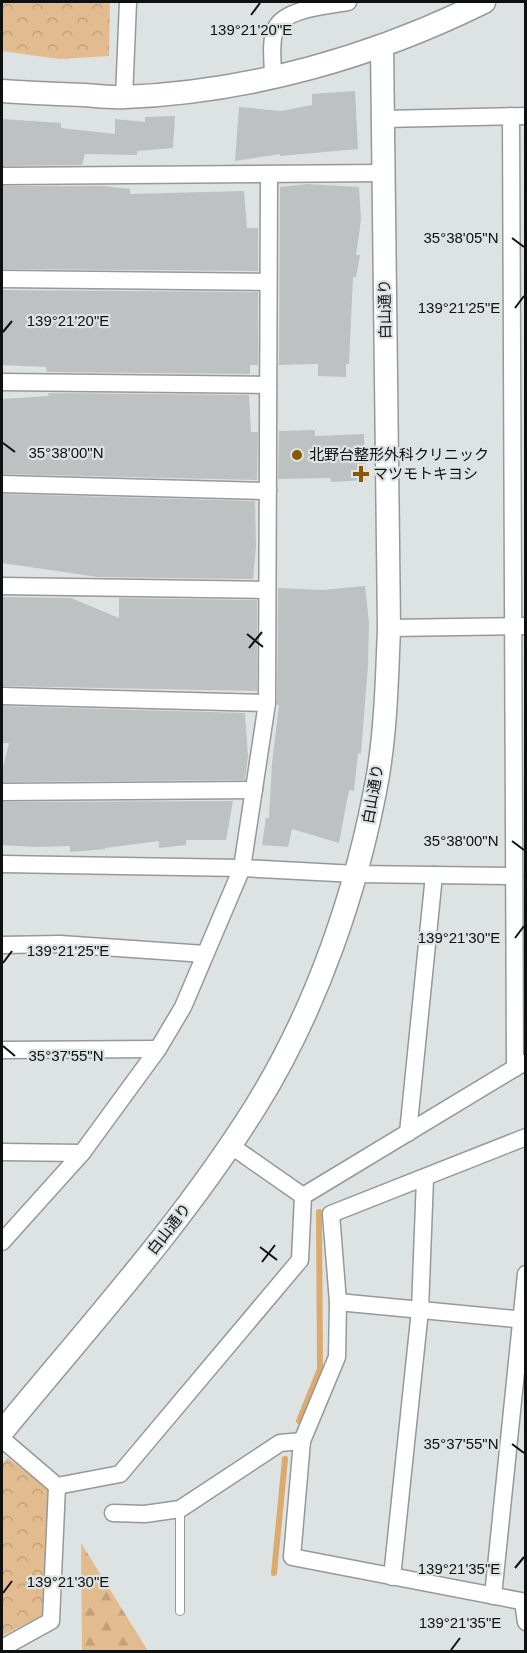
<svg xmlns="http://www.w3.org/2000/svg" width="527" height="1653" font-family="Arial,'Noto Sans JP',sans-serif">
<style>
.forest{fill:url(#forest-firs)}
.park{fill:url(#park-crowns)}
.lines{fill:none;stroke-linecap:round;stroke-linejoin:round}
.stream{stroke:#dcaa6d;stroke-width:6}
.building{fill:#bdc1c1}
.lane-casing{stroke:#959999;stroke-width:10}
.street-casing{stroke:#959999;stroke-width:19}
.secondary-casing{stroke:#959999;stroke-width:25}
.lane{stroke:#fff;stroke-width:8}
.street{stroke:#fff;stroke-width:16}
.secondary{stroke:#fff;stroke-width:22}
.ticks{fill:none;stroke:#0f1010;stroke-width:2}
.poi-dot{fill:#8b5802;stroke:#dde2e2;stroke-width:2}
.labels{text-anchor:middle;stroke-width:4.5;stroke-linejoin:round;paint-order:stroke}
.street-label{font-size:15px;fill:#0f1010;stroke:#dde2e2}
.poi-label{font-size:15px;fill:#0f1010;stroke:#dde2e2;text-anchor:start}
.ticks-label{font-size:15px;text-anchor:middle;fill:#0f1010;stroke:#dde2e2;stroke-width:4.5;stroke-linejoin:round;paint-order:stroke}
</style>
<defs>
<pattern id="forest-firs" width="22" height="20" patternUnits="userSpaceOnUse" patternTransform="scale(1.5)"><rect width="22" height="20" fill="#e2bc8f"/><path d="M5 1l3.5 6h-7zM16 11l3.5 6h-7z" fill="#c1a17a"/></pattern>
<pattern id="park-crowns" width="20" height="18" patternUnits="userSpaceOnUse" patternTransform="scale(1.5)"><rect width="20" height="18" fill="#e2bc8f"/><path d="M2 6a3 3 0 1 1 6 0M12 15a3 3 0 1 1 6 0" fill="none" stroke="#c1a17a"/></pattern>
</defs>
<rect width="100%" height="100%" fill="#dde2e2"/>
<path class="forest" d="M 81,1543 L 148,1651 L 82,1651 Z"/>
<g class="park">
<path d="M 2,2 L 110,2 L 109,56 L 59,59 L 2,51 Z"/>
<path d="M 8,1458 L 49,1488 L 43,1615 L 2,1636 L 2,1464 Z"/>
</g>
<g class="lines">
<g class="stream">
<path d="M 299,1421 L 320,1369 L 319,1212"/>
<path d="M 274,1573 L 285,1459"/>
</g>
</g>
<g class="building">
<path d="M 355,91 L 358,149 L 280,156 L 280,154 L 235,161 L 239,107 L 281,111 L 312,105 L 312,94 Z"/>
<path d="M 175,116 L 173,148 L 137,151 L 137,155 L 85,154 L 82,165 L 2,166 L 2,119 L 61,123 L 61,128 L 115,134 L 115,119 L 145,122 L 145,117 Z"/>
<path d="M 307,184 L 359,187 L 361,220 L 356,255 L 360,255 L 356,277 L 353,277 L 349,364 L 346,364 L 346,377 L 318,376 L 318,364 L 279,365 L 280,187 Z"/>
<path d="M 2,186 L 104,186 L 130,189 L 130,194 L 244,191 L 247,228 L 258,228 L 258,271 L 2,269 Z"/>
<path d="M 2,290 L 258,292 L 258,365 L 250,365 L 250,374 L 47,372 L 46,367 L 2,365 Z"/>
<path d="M 48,393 L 249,395 L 251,432 L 258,432 L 257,480 L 2,474 L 2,399 L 49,396 Z"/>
<path d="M 315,430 L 315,436 L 364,434 L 366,480 L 331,482 L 330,478 L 278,479 L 279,431 Z"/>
<path d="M 2,494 L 255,501 L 256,546 L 253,579 L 98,577 L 2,563 Z"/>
<path d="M 365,586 L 369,623 L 368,665 L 361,754 L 358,753 L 354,791 L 349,790 L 339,843 L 292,829 L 288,847 L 262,845 L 266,818 L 269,818 L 272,763 L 279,705 L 277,705 L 278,588 L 322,590 Z"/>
<path d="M 2,597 L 71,598 L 119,618 L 119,598 L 257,600 L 257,691 L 2,686 Z"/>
<path d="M 2,706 L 245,713 L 248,756 L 245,780 L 2,782 L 2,771 L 9,743 L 2,743 Z"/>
<path d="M 233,801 L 226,840 L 186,840 L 186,845 L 159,848 L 159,841 L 105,848 L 105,849 L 70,852 L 70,846 L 35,847 L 2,845 L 2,802 Z"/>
</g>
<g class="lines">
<defs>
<path id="lane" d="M 180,1611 L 180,1509"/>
<g id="street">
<path d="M 273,78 C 273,63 270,43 275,30 C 283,8 328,6 348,2"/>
<path d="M 124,98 L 128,2"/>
<path d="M 511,116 L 515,1068"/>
<path d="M 383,119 L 526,116"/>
<path d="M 2,176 L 384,173"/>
<path d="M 2,279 L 268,282"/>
<path d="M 2,382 L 268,385"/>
<path d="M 2,484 L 268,491"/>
<path d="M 2,586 L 267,590"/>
<path d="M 389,628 L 526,626"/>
<path d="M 2,696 L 267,703"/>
<path d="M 2,792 L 254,790"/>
<path d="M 2,864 L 242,868 L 356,874 L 514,876"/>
<path d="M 2,945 L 60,944 L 205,954"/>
<path d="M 2,1050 L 158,1049"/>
<path d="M 408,1133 L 434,875"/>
<path d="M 526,1137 L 331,1214 L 338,1302 L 337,1357 L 302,1441 L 292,1557 L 526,1602"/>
<path d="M 230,1145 L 303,1196"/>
<path d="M 2,1152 L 82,1153"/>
<path d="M 2,1242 L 82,1153 L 158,1049 L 183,1007 L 242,868 L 267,703 L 269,174"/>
<path d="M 338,1302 L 526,1320"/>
<path d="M 2,1439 L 57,1486"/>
<path d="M 57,1486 L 120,1474 L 300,1260 L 303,1196 L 523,1063"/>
<path d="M 113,1513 L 145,1514 L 180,1509 L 280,1443 L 302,1441"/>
<path d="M 392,1577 L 420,1310 L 425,1178"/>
<path d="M 493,1596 L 526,1274"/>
<path d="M 523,1602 L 526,1622"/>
<path d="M 2,1648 L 51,1621 L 57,1486"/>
</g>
<g id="secondary">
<path d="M 2,91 C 29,93 56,94 84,95 C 97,96 111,98 125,97 C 250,92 373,57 484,2"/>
<path d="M 2,1432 C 89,1326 183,1223 256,1106 C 317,1008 358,888 378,775 C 386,726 387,677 389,628 L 382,46"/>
</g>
</defs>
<use href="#lane" class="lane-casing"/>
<use href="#street" class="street-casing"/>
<use href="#secondary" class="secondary-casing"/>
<use href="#lane" class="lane"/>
<use href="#street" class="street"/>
<use href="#secondary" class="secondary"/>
</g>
<path class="ticks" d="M 251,15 L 260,3M 512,238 L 524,247M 515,308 L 524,296M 3,332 L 12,321M 3,443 L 15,452M 247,634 L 263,647M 249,648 L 262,632M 512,841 L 524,850M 515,938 L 524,926M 3,963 L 12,951M 3,1046 L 15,1056M 260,1247 L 277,1260M 262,1262 L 275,1245M 512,1444 L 524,1453M 515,1568 L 524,1557M 3,1593 L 12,1581M 451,1650 L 460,1638"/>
<g class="poi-dot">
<circle cx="297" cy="455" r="6"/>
<path d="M358 465h6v6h6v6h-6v6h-6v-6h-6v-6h6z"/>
</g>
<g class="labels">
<g class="street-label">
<text transform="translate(385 309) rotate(-91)" y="5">白山通り</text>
<text transform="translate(373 794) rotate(-80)" y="5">白山通り</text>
<text transform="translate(169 1229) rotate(-52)" y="5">白山通り</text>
</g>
<g class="poi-label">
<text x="309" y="460">北野台整形外科クリニック</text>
<text x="373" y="479">マツモトキヨシ</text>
</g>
</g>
<g class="ticks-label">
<text x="251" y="35">139°21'20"E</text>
<text x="461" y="243">35°38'05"N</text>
<text x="459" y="313">139°21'25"E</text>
<text x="68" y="326">139°21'20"E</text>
<text x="66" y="458">35°38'00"N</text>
<text x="461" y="846">35°38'00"N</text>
<text x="459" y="943">139°21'30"E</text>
<text x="68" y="956">139°21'25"E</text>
<text x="66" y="1061">35°37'55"N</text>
<text x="461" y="1449">35°37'55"N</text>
<text x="459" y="1574">139°21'35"E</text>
<text x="68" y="1587">139°21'30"E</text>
<text x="460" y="1628">139°21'35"E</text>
</g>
<rect width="527" height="1653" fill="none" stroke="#0f1010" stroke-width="6"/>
</svg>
